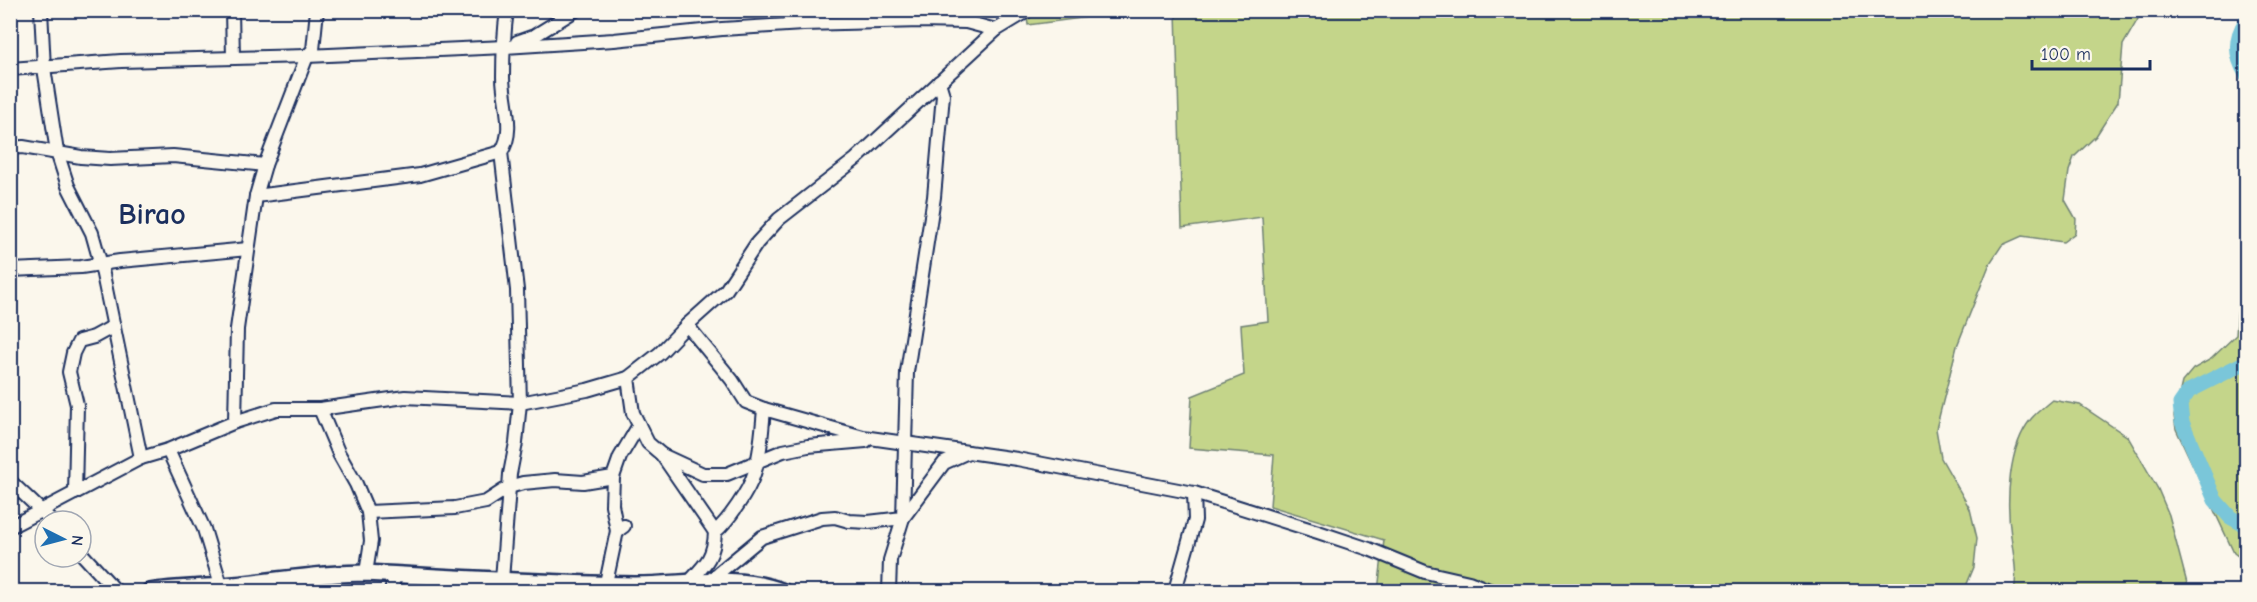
<svg xmlns="http://www.w3.org/2000/svg" width="2257" height="602" font-family="'Comic Neue',sans-serif">
<style>
.green{fill:#c4d58a;stroke:#708274;stroke-width:1.5}
.lines{fill:none;stroke-linecap:round;stroke-linejoin:round}
.river{stroke:#7ac6d9;stroke-width:15}
.minor-casing{stroke:#1b2f5e;stroke-width:16}
.major-casing{stroke:#1b2f5e;stroke-width:20}
.minor{stroke:#fbf7ec;stroke-width:12}
.major{stroke:#fbf7ec;stroke-width:15}
.labels{text-anchor:middle;stroke-width:5;stroke-linejoin:round;paint-order:stroke}
.town-label{font-size:30px;font-weight:bold;fill:#1b2f5e;stroke:#fbf7ec}
</style>
<rect width="100%" height="100%" fill="#fbf7ec"/>
<filter id="ink" filterUnits="userSpaceOnUse"><feTurbulence type="fractalNoise" baseFrequency=".0167" numOctaves="2"/><feDisplacementMap in="SourceGraphic" scale="12" xChannelSelector="R" yChannelSelector="G"/><feConvolveMatrix kernelMatrix="1 2 1 2 8 2 1 2 1" color-interpolation-filters="sRGB"/></filter>
<g filter="url(#ink)">
<g class="green">
<path d="M 1026,10 L 1136,11 L 1028,25 Z"/>
<path d="M 1176,11 L 2135,11 L 2138,19 L 2123,45 L 2118,102 L 2096,136 L 2074,157 L 2069,171 L 2065,200 L 2076,219 L 2075,233 L 2063,242 L 2022,236 L 2002,245 L 1990,263 L 1957,346 L 1936,429 L 1941,458 L 1970,509 L 1977,538 L 1974,567 L 1964,591 L 1378,591 L 1384,540 L 1270,506 L 1274,455 L 1189,448 L 1192,396 L 1244,375 L 1241,325 L 1268,321 L 1262,217 L 1182,228 Z"/>
<path d="M 2246,287 L 2246,562 L 2234,553 L 2176,429 L 2174,416 L 2182,382 L 2193,369 L 2211,359 L 2236,335 L 2238,307 Z"/>
<path d="M 2052,400 L 2080,405 L 2128,437 L 2158,489 L 2169,515 L 2189,591 L 2014,591 C 2018,573 2013,554 2011,536 C 2006,501 2008,447 2031,419 C 2037,412 2045,406 2052,400 Z"/>
</g>
<g class="lines">
<g class="river">
<path d="M 2246,21 C 2234,39 2235,56 2246,74"/>
<path d="M 2246,362 L 2189,391 L 2180,404 L 2182,422 L 2215,500 L 2230,517 L 2246,526"/>
</g>
<defs>
<g id="minor">
<path d="M 41,10 L 44,68 L 57,152 L 68,186 L 92,233 L 101,265 L 141,458"/>
<path d="M 232,10 L 233,58"/>
<path d="M 517,42 L 534,36 L 576,10"/>
<path d="M 10,69 L 121,61 L 307,56 L 505,47 L 614,40 L 722,29 L 803,24 L 921,21 L 966,22 L 996,30"/>
<path d="M 10,148 L 23,147 L 81,157 L 110,159 L 173,156 L 265,165"/>
<path d="M 501,152 L 517,290 L 520,403 L 516,443 L 510,474 L 502,580"/>
<path d="M 256,196 L 420,175 L 501,152 C 516,131 503,101 503,77 C 503,55 504,32 507,10"/>
<path d="M 10,270 L 81,267 L 120,261 L 248,249"/>
<path d="M 687,325 L 732,380 L 746,402 L 764,409 L 863,437 L 1017,459 L 1194,493 L 1318,532 L 1369,549 L 1425,572 L 1469,582 L 1494,592"/>
<path d="M 628,378 L 633,413 L 648,443 L 662,455 L 715,532"/>
<path d="M 320,409 L 339,454 L 356,484 L 368,512 L 371,541 L 366,573"/>
<path d="M 235,422 L 237,329 L 256,196 L 265,165 L 307,56 L 313,50 L 317,10"/>
<path d="M 168,450 L 204,529 L 223,592"/>
<path d="M 662,455 L 703,474 L 727,474 L 783,451 L 808,446 L 866,441"/>
<path d="M 613,477 L 612,505 L 617,531"/>
<path d="M 10,481 L 52,521"/>
<path d="M 75,493 L 77,405 L 69,372 L 73,353 L 79,341 L 94,337 L 114,326"/>
<path d="M 368,512 L 455,508 L 486,502 L 509,487 L 523,483 L 555,480 L 583,482 L 613,477 L 620,457 L 639,425"/>
<path d="M 10,527 L 141,458 L 168,450 L 235,422 L 276,409 L 320,409 L 405,397 L 520,403 L 587,390 L 628,378 L 660,353 L 687,325 L 726,290 L 757,243 L 779,219 L 856,159 L 996,30 L 1029,10"/>
<path d="M 81,553 L 117,592"/>
<path d="M 710,580 L 762,537 L 822,518 L 835,517 L 849,521 L 868,522 L 903,518 L 944,463 L 968,452"/>
<path d="M 689,582 C 706,564 714,557 715,532 C 728,521 749,491 754,474 C 761,454 762,430 764,409"/>
<path d="M 606,583 L 617,531 L 624,526"/>
<path d="M 391,592 L 395,574"/>
<path d="M 889,592 L 890,560 L 903,518 L 907,372 L 934,197 L 943,95 L 939,82"/>
<path d="M 1177,592 L 1176,587 L 1195,520 L 1194,493"/>
</g>
<path id="major" d="M 149,592 C 174,588 198,588 223,586 C 272,582 316,573 366,573 C 455,578 546,584 635,585 C 686,585 734,573 784,592"/>
</defs>
<use href="#minor" class="minor-casing"/>
<use href="#major" class="major-casing"/>
<use href="#minor" class="minor"/>
<use href="#major" class="major"/>
</g>
</g>
<g class="labels">
<g class="town-label">
<text x="152" y="224">Birao</text>
</g>
</g>
<rect width="2257" height="602" fill="none" stroke="#fbf7ec" stroke-width="36"/>
<rect x="18" y="18" width="2221" height="566" fill="none" stroke="#1b2f5e" stroke-width="2" filter="url(#ink)"/>
<g transform="translate(63 539) rotate(96)"><circle r="28" fill="#fbf7ec" stroke="#a1a7b3" stroke-width="1.5"/>
<path d="M0-4.5L10 22L0 15L-10 22Z" fill="#1f6fb2"/>
<text y="-9" font-size="16" font-weight="bold" text-anchor="middle" fill="#1b2f5e">N</text>
</g>
<path d="M2032 60v9h118v-9" fill="none" stroke="#1b2f5e" stroke-width="3"/>
<text x="2041" y="60" font-size="18" fill="#1b2f5e" stroke="#fbf7ec" stroke-width="4.5" paint-order="stroke">100 m</text>
</svg>
